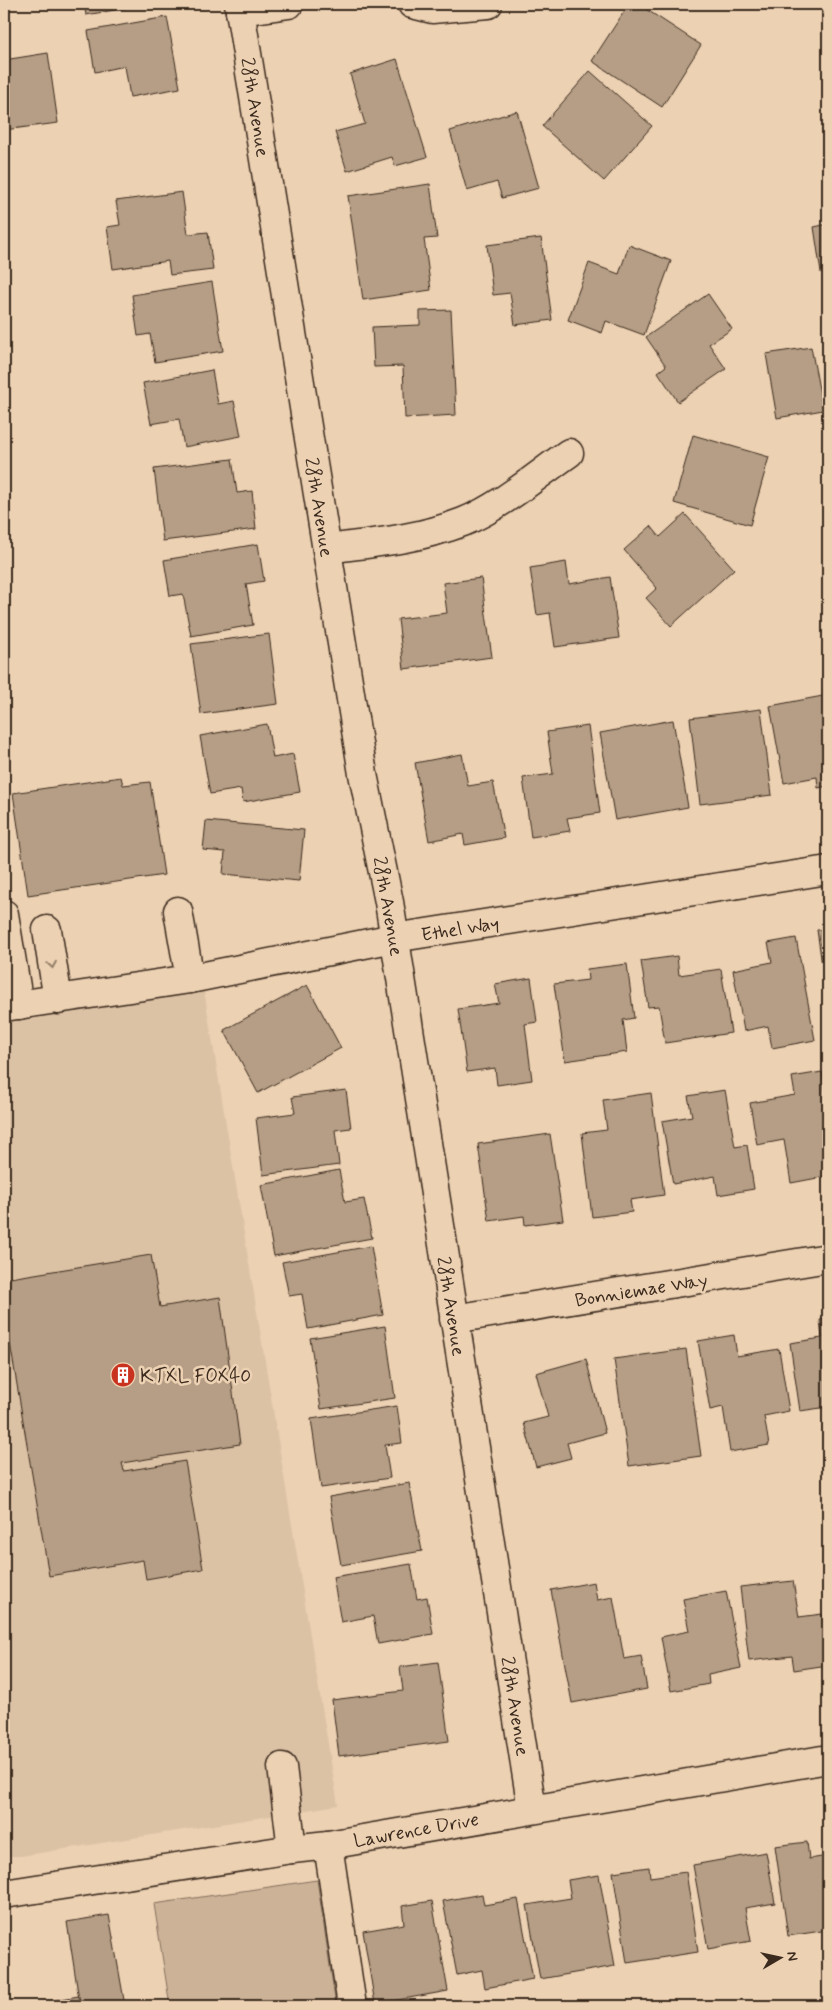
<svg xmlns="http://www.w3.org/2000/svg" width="832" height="2010" font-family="Mynerve,sans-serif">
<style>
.built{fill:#dcc2a5}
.green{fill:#ccb398;stroke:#846e5b}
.building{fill:#b59e85;stroke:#3b2a1e}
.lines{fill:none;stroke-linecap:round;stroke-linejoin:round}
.minor-casing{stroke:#3b2a1e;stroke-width:31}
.minor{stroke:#ecd1b3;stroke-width:28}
.oneway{stroke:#947e68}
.labels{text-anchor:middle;stroke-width:5;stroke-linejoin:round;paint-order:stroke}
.street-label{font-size:19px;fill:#3b2a1e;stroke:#ecd1b3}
.poi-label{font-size:19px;fill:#3b2a1e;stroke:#ecd1b3;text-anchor:start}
</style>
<rect width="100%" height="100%" fill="#ecd1b3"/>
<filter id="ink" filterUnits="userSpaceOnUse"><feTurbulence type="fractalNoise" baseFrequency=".02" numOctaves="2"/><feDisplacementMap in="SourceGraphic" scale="10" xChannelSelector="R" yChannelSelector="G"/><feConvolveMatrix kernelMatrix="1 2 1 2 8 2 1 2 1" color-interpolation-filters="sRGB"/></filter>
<g filter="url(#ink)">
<path class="built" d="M 204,990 L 338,1805 L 21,1856 L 4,1856 L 4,1021 Z"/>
<path class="green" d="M 317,1880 L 336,2006 L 170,2006 L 154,1904 Z"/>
<g class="building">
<path d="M 84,4 L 149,4 L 86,15 Z"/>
<path d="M 629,4 L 638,4 L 701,45 L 662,107 L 592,61 Z"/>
<path d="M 823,4 L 828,4 L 828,37 Z"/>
<path d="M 167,17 L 180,88 L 130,97 L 125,66 L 95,72 L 88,31 Z"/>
<path d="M 48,53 L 58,123 L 4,130 L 4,60 Z"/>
<path d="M 397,59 L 427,157 L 395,166 L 392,157 L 347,171 L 335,132 L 365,124 L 350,74 Z"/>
<path d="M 590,71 L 652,126 L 604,181 L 542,126 Z"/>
<path d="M 517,111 L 539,188 L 502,198 L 497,182 L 467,191 L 450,131 Z"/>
<path d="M 430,184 L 437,238 L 424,239 L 431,290 L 363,300 L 348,196 Z"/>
<path d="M 182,192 L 188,234 L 208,232 L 213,270 L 170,275 L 168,261 L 113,269 L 107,227 L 120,225 L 116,201 Z"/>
<path d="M 828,224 L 828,271 L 821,273 L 814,227 Z"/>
<path d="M 541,238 L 552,320 L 515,325 L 510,293 L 493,295 L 487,245 Z"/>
<path d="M 629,245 L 671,261 L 644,335 L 606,321 L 602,333 L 568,320 L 589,263 L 619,274 Z"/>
<path d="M 212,282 L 223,351 L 155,362 L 150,334 L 138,336 L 132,295 Z"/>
<path d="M 708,294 L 732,329 L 709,344 L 726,369 L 678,402 L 658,372 L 666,366 L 646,337 Z"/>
<path d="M 451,310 L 456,415 L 405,418 L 403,366 L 374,367 L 372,327 L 420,325 L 420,311 Z"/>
<path d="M 811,347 L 823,410 L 777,418 L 766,354 Z"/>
<path d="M 212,370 L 218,404 L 234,401 L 241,436 L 184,447 L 179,419 L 151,424 L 143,383 Z"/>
<path d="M 693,435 L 769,457 L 750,525 L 674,503 Z"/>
<path d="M 232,459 L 237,493 L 252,491 L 256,529 L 163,541 L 154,469 Z"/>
<path d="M 685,514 L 734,569 L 671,626 L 646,598 L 657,588 L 624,550 L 651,526 L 660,537 Z"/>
<path d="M 258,544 L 264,581 L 246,584 L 253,625 L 191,636 L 183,594 L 170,596 L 164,560 Z"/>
<path d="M 566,562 L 569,584 L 610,577 L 619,638 L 555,647 L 550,613 L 537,615 L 530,568 Z"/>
<path d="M 481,578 L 492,657 L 404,669 L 398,619 L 447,613 L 443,583 Z"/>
<path d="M 269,634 L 278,704 L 201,714 L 191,644 Z"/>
<path d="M 828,695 L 828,786 L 818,788 L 817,777 L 784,783 L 770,706 Z"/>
<path d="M 761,709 L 772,795 L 700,804 L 690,718 Z"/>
<path d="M 673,720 L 688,807 L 615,820 L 600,733 Z"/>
<path d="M 267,724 L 273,758 L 293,754 L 300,792 L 243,802 L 241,789 L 210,794 L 200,736 Z"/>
<path d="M 588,726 L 600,813 L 567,818 L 570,831 L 531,837 L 523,778 L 553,774 L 547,732 Z"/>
<path d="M 462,754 L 468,786 L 493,782 L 504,838 L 465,845 L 463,834 L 429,841 L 415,763 Z"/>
<path d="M 121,777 L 123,785 L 150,782 L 164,875 L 28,895 L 13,793 Z"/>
<path d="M 206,821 L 304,830 L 299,881 L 223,874 L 225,852 L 203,850 Z"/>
<path d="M 828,929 L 828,1007 L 817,930 Z"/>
<path d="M 796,938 L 815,1040 L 772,1048 L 768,1026 L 744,1031 L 733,970 L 772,962 L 768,943 Z"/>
<path d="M 677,956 L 679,975 L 721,969 L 731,1033 L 665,1043 L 659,1006 L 648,1007 L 641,961 Z"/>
<path d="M 627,964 L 634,1018 L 623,1020 L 627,1052 L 565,1061 L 554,984 L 588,980 L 587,969 Z"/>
<path d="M 531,978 L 537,1022 L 525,1024 L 532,1080 L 497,1085 L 495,1068 L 467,1072 L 458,1009 L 499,1003 L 495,984 Z"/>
<path d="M 307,985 L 341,1048 L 258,1093 L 224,1030 Z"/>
<path d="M 822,1072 L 828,1107 L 828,1176 L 791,1183 L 784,1140 L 757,1145 L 750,1103 L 795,1095 L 792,1077 Z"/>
<path d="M 346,1090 L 351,1128 L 335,1130 L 339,1165 L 263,1175 L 256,1118 L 295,1113 L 292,1097 Z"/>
<path d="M 725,1090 L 735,1147 L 747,1145 L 754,1189 L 718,1195 L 715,1176 L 673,1184 L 662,1121 L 692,1116 L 688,1096 Z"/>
<path d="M 651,1093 L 664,1195 L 630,1200 L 632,1212 L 592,1217 L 582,1133 L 607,1130 L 603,1100 Z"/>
<path d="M 550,1134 L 563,1220 L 525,1225 L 524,1216 L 489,1221 L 478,1144 Z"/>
<path d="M 339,1170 L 345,1202 L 364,1199 L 372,1238 L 274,1256 L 261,1185 Z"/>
<path d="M 371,1246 L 383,1315 L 308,1329 L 302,1294 L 289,1296 L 282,1262 Z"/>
<path d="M 151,1255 L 160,1307 L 220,1297 L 240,1444 L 122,1463 L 124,1471 L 185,1461 L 203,1569 L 146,1579 L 143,1560 L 49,1576 L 4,1307 L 4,1279 Z"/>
<path d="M 828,1319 L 828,1407 L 800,1411 L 790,1343 L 822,1338 L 820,1320 Z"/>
<path d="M 385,1326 L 395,1398 L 321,1409 L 310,1338 Z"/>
<path d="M 734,1335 L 737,1356 L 779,1349 L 789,1411 L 764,1416 L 769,1445 L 730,1452 L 723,1407 L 710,1410 L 698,1341 Z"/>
<path d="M 686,1349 L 701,1456 L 629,1466 L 614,1359 Z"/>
<path d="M 586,1359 L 605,1433 L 567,1443 L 571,1458 L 536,1467 L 524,1423 L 548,1417 L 536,1373 Z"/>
<path d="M 397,1406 L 402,1443 L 385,1445 L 390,1478 L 321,1488 L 311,1419 Z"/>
<path d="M 409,1483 L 422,1551 L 341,1565 L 329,1497 Z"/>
<path d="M 411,1564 L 417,1599 L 427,1597 L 433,1634 L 378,1644 L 373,1616 L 341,1622 L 333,1577 Z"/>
<path d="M 793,1581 L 799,1617 L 822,1614 L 828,1665 L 794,1670 L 792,1656 L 749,1661 L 740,1587 Z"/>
<path d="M 594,1582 L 597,1600 L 613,1597 L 624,1659 L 641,1656 L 647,1689 L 572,1703 L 551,1590 Z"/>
<path d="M 726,1591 L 741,1668 L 708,1675 L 709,1684 L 671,1691 L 661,1637 L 689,1631 L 683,1599 Z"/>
<path d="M 438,1662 L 449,1741 L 339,1756 L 332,1700 L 403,1691 L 400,1667 Z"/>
<path d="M 807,1842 L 809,1859 L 828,1856 L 828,1930 L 788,1936 L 775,1846 Z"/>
<path d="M 766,1852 L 775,1903 L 745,1908 L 751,1941 L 708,1949 L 693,1865 Z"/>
<path d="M 649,1867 L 650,1877 L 686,1872 L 698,1952 L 627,1963 L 613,1872 Z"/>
<path d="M 599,1875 L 615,1966 L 540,1979 L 527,1905 L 571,1898 L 568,1880 Z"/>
<path d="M 482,1894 L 484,1905 L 518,1899 L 533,1979 L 485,1988 L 482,1970 L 457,1975 L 443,1901 Z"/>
<path d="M 432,1901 L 448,1991 L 375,2004 L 363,1931 L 404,1924 L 402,1906 Z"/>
<path d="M 109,1915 L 125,2006 L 80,2006 L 67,1922 Z"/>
<path d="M 79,1996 L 80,2006 L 19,2006 Z"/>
</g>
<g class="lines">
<defs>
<g id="minor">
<path d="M 239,4 L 363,774 L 389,902 L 532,1809"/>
<path d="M 412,4 L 432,9 L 488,4"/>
<path d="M 240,11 L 289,4"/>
<path d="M 327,549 C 373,543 419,539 463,522 C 500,507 536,476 569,453"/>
<path d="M 178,911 L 190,979"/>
<path d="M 4,914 L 19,1005"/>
<path d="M 47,930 L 58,1000"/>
<path d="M 4,1007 L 190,979 L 394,938 L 828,870"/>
<path d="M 454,1319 L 828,1258"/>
<path d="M 282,1767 L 292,1849"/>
<path d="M 328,1845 L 352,2006"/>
<path d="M 4,1894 L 292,1849 L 328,1845 L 828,1759"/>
</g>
</defs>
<use href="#minor" class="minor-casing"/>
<use href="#minor" class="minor"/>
</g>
<defs><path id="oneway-chevron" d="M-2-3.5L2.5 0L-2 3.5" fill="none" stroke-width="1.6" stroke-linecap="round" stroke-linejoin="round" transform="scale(1.25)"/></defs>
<use class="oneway" href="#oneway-chevron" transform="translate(52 965) rotate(81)"/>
</g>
<defs>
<symbol id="building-disc" viewBox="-11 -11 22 22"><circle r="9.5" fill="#c8321e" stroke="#ecd1b3"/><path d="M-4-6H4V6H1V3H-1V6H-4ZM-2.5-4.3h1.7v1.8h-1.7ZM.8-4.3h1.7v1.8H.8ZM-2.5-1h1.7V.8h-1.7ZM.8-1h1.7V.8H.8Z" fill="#fff"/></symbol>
</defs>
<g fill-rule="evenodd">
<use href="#building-disc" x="109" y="1361" width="28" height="28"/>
</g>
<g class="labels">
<g class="street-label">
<text transform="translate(256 107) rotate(81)" y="7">28th Avenue</text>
<text transform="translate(320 507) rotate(81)" y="7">28th Avenue</text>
<text transform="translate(389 906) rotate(80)" y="7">28th Avenue</text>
<text transform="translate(460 928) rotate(-9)" y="7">Ethel Way</text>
<text transform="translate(641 1289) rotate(-9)" y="7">Bonniemae Way</text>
<text transform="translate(452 1306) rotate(81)" y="7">28th Avenue</text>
<text transform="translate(516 1706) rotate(81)" y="7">28th Avenue</text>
<text transform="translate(416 1829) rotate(-10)" y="7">Lawrence Drive</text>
</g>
<g class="poi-label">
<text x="140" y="1382">KTXL FOX40</text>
</g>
</g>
<rect width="832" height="2010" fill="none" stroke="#ecd1b3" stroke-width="20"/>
<rect x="10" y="10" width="812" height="1990" fill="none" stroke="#3b2a1e" stroke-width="2" filter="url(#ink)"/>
<g transform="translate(780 1958) rotate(81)" stroke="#ecd1b3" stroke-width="4" paint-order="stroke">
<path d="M0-4L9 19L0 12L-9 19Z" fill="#3b2a1e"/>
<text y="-8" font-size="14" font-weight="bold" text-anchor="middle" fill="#3b2a1e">N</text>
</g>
</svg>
